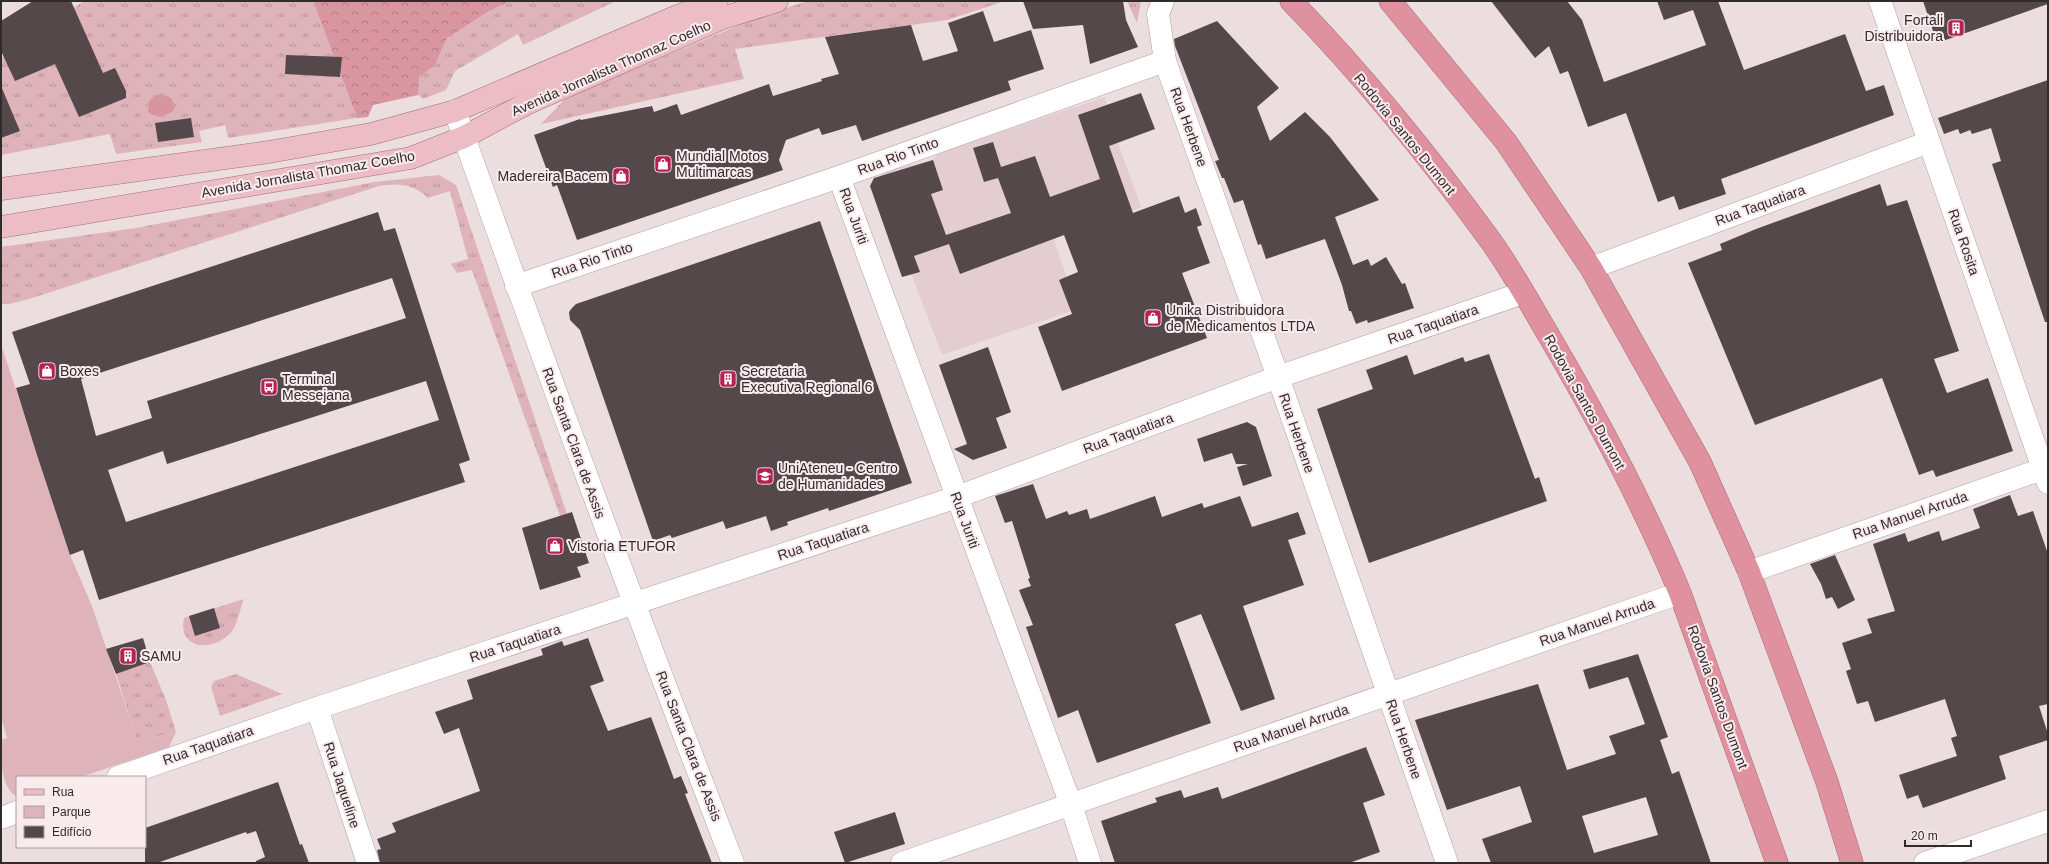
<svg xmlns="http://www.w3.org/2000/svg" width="2049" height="864" font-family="Arial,sans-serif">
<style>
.built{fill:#e4cdd0}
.grass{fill:url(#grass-tufts)}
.forest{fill:url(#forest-crowns)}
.green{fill:#dfb3ba}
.water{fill:#d895a0}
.building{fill:#54484a;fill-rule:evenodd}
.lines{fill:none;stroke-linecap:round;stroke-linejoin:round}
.minor-casing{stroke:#afa1a2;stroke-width:23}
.major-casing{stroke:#a36e77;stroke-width:23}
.highway-casing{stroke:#a36e77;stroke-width:23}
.minor{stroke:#fff;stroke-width:22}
.major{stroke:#ecbdc5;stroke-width:22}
.highway{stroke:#e0919f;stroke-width:22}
.labels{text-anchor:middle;stroke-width:4;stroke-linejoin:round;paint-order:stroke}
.poi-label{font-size:14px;fill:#312c2c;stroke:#f9eaec;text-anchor:start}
.street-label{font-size:14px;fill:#312c2c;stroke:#f9eaec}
</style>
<defs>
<pattern id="grass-tufts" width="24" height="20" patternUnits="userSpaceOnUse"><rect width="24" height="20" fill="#dfb3ba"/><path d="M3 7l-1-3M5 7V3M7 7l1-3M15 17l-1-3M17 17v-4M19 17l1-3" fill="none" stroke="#b59297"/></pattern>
<pattern id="forest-crowns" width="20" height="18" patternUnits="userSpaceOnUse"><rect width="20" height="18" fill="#d996a1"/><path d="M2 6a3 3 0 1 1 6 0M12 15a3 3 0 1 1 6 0" fill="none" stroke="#b17b83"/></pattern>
</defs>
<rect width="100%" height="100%" fill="#ecdddf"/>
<path class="built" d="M 1105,97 L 1109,118 L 1141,207 L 1054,239 L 1077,309 L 942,355 L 877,184 L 884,171 L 933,160 L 938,153 Z"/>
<g class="grass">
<path d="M 84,1 L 313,1 L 357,118 L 228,138 L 225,125 L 199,131 L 202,142 L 116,154 L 110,134 L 1,155 L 1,58 Z"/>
<path d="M 507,1 L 616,1 L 523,45 L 518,34 L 455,71 L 446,90 L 423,99 L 418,95 L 418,77 L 435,65 L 447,38 L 488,12 L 506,3 Z"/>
<path d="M 808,1 L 1005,1 L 947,20 L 735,49 L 744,79 L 541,124 L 567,97 L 766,14 Z"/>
<path d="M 1127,1 L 1141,1 L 1137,23 Z"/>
<path d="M 439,175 L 456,185 L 567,514 L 560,516 L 472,270 L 457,273 L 451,264 L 468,259 L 450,191 L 428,198 C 414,184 397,183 379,186 L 29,299 L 9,304 L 1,304 L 1,247 L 136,228 L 375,182 Z"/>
<path d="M 244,599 C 240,608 238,623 232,631 C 216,652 177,651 184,618 Z"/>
<path d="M 150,662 L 166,700 L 176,732 L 152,738 L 136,738 L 116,674 Z"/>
<path d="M 236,674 L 282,694 L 220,716 L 211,687 L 214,681 Z"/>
</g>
<path class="forest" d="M 313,1 L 507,1 L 506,3 L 488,12 L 447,38 L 435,65 L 419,77 L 418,95 L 373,105 L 368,117 L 357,118 Z"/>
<path class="green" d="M 1,349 L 3,350 L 70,555 L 92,606 L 136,737 L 152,738 L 176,732 L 169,747 L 81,777 L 17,777 L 17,797 C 0,787 1,757 1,740 L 7,738 L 1,717 Z"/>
<path class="water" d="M 155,95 L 163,95 L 171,98 L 175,107 L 172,112 C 165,116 155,118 148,112 L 149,101 Z"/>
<g class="building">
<path d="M 33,1 L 71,1 L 103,73 L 115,68 L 126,91 L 126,98 L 79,117 L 55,64 L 15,81 L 1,51 L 1,21 Z"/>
<path d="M 1023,1 L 1123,1 L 1126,20 L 1138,47 L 1090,64 L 1083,25 L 1033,29 Z"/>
<path d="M 1491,1 L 1567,1 L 1582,20 L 1604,82 L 1706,45 L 1693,10 L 1664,20 L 1657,1 L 1718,1 L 1744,70 L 1845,34 L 1866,91 L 1884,85 L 1894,115 L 1721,179 L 1726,194 L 1679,210 L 1674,196 L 1658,202 L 1626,113 L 1588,127 L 1568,71 L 1560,74 L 1549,46 L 1535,58 Z"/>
<path d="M 1923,1 L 2048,1 L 2048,4 L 1937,43 Z"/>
<path d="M 983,11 L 994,42 L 1031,30 L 1044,69 L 1008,81 L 1011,90 L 862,141 L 856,125 L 822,135 L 819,128 L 786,140 L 779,160 L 783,170 L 577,240 L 557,185 L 553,187 L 534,135 L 580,119 L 581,120 L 652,106 L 654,112 L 677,104 L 681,115 L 769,84 L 773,96 L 822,81 L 821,79 L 839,74 L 825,37 L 911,25 L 923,61 L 958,51 L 948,23 Z"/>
<path d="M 1217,21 L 1279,88 L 1257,107 L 1270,141 L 1305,112 L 1330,137 L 1379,200 L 1335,217 L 1353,265 L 1368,259 L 1371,266 L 1386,257 L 1402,284 L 1405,283 L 1414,308 L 1368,323 L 1367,320 L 1356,324 L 1351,311 L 1349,311 L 1342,285 L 1325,239 L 1266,259 L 1261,244 L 1258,245 L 1243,200 L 1234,203 L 1224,178 L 1222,178 L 1215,161 L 1219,160 L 1175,46 L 1174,39 Z"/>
<path d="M 286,55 L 342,57 L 340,77 L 285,74 Z"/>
<path d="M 2048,80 L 2048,322 L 2045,322 L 1992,164 L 2001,161 L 1991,128 L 1972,134 L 1970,130 L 1960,134 L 1958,129 L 1944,134 L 1938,118 Z"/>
<path d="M 1,86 L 20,131 L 1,138 Z"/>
<path d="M 1141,93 L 1155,129 L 1109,146 L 1133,213 L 1179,196 L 1185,213 L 1196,208 L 1202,225 L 1197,227 L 1210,263 L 1182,273 L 1207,338 L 1062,391 L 1038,327 L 1072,314 L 1059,280 L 1078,272 L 1064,235 L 960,274 L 949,244 L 914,256 L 920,272 L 902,277 L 870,186 L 874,178 L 933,160 L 943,190 L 931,194 L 946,235 L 1011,213 L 998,178 L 984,182 L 973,148 L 993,142 L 1001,167 L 1035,156 L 1050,197 L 1100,179 L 1078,115 Z"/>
<path d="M 191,118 L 194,137 L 158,142 L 155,123 Z"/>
<path d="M 1880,184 L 1887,206 L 1907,200 L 1959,351 L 1934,359 L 1947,393 L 1988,378 L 2013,451 L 1936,477 L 1933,470 L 1919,475 L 1882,378 L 1755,425 L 1688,263 L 1722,250 L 1720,244 L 1756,229 Z"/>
<path d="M 378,212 L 384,231 L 395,228 L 470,460 L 459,464 L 465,482 L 99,600 L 83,550 L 70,555 L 37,455 L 16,388 L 30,384 L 12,332 ZM 392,278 L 406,318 L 147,401 L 152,418 L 96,436 L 81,379 ZM 426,381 L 439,420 L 126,522 L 108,470 L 163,451 L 167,464 Z"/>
<path d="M 820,221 L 912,483 L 829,511 L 828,508 L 787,522 L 788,525 L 771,531 L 766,516 L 726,529 L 723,521 L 672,538 L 670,535 L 653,541 L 580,330 L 570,320 L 569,312 L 572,308 L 576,304 Z"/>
<path d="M 988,347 L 1011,412 L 996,418 L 1007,448 L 973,460 L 954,449 L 967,444 L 939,365 Z"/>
<path d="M 1489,354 L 1535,479 L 1539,477 L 1547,501 L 1369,563 L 1317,409 L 1373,389 L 1366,370 L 1407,355 L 1414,375 L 1463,357 L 1465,362 Z"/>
<path d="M 1247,422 L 1256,427 L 1272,476 L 1243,486 L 1237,467 L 1248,464 L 1236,464 L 1232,453 L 1204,462 L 1197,439 Z"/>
<path d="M 1033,484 L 1046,519 L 1067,511 L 1069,515 L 1087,509 L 1090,519 L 1155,496 L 1162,517 L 1202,503 L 1204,508 L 1240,496 L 1252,527 L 1298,512 L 1306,534 L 1288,540 L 1304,585 L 1243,606 L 1275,699 L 1241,711 L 1201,614 L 1175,624 L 1211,723 L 1097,763 L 1078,710 L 1058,718 L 1026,627 L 1033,625 L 1019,590 L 1031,586 L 1028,579 L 1030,578 L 1012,521 L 1005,523 L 995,496 Z"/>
<path d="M 2010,495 L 2018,516 L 2033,511 L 2048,554 L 2048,704 L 2039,706 L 2048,734 L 2048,740 L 1999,756 L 2006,779 L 1923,808 L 1918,795 L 1907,799 L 1899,775 L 1957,756 L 1951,738 L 1957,736 L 1945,699 L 1875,722 L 1868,701 L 1857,704 L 1846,671 L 1851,669 L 1842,643 L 1872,633 L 1867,619 L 1895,611 L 1873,544 L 1905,533 L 1908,542 L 1939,531 L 1942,541 L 1980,528 L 1973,509 Z"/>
<path d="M 572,512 L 589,563 L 577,567 L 581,577 L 540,590 L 522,528 Z"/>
<path d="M 1835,555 L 1855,600 L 1838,609 L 1832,597 L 1826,599 L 1821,584 L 1810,564 Z"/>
<path d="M 214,608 L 220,628 L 195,636 L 189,616 Z"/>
<path d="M 143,638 L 150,662 L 116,674 L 106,649 Z"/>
<path d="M 588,638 L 604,681 L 590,686 L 608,731 L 651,717 L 674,779 L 681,776 L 688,793 L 685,794 L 712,863 L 380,863 L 377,850 L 381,849 L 377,839 L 396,832 L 392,823 L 480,791 L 459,728 L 444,734 L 435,712 L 473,699 L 467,680 L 543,655 L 541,649 L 562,641 L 564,646 Z"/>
<path d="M 1638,654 L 1668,737 L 1660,740 L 1672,774 L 1679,771 L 1711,863 L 1491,863 L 1482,839 L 1532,822 L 1520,786 L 1447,810 L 1415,720 L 1538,684 L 1567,770 L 1616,754 L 1609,736 L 1645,724 L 1628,677 L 1589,689 L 1583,670 ZM 1646,797 L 1658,835 L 1594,853 L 1582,816 Z"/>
<path d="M 1366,747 L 1385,795 L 1363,803 L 1380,852 L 1349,863 L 1115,863 L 1101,821 L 1157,802 L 1155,798 L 1181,790 L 1184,798 L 1218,787 L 1222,799 Z"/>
<path d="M 278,782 L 300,845 L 302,844 L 309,863 L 256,863 L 256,861 L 265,857 L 256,831 L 247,834 L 246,832 L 157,863 L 145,863 L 145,828 Z"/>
<path d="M 895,812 L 905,844 L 845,863 L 834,832 Z"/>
</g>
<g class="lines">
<defs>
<g id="minor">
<path d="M 1163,1 L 1158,14 L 1165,61 L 1278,377 L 1447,863"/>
<path d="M 1880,1 L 2048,483"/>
<path d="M 455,111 C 543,363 637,613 733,863"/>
<path d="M 839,177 L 1071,805 L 1090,863"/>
<path d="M 1591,268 L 1929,142"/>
<path d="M 516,286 L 839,177 L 1165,61"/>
<path d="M 1749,572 L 2048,467"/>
<path d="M 317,708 L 368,863"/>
<path d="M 118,777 L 317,708 L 957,497 L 1278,377 L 1523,293"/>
<path d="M 1,818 L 17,812"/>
<path d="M 902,863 L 1680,593"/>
<path d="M 1925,863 L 2048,821"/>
</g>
<g id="major">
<path d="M 1,189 L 269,152 L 371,134 L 455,111 L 675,17 L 717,1"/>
<path d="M 1,227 L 411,158 L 464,137 L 526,104 L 723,18 L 777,1"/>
</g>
<g id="highway">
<path d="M 1291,1 C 1361,73 1431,159 1490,240 C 1513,272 1532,307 1552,341 C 1600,423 1644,506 1680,593 L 1777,863"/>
<path d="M 1390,1 L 1506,142 L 1591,268 L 1700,462 L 1749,572 L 1827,782 L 1852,863"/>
</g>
</defs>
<use href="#minor" class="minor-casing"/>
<use href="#major" class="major-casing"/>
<use href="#highway" class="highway-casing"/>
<use href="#minor" class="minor"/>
<use href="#major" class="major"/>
<use href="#highway" class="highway"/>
</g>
<defs>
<symbol id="building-square" viewBox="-11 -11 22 22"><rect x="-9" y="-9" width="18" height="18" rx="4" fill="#b32351" stroke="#f9eaec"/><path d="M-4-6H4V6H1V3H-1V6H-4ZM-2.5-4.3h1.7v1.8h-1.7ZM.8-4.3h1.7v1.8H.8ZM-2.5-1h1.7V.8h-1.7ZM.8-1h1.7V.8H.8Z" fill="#fff"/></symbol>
<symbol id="shop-square" viewBox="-11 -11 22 22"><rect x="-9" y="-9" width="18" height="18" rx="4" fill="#b32351" stroke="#f9eaec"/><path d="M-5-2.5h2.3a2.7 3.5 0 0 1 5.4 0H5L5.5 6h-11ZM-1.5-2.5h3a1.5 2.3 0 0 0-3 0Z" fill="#fff"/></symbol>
<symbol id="bus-square" viewBox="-11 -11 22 22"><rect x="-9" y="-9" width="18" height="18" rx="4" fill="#b32351" stroke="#f9eaec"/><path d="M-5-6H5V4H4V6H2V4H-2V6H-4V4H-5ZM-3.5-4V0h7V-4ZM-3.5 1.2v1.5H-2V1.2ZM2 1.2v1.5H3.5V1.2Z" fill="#fff"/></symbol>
<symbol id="university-square" viewBox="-11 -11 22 22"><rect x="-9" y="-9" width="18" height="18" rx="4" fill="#b32351" stroke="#f9eaec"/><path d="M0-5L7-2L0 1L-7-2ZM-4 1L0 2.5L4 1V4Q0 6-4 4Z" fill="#fff"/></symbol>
</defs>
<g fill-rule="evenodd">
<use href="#building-square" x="1946" y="18" width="20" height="20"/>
<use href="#shop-square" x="653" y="154" width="20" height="20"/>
<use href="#shop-square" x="611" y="166" width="20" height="20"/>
<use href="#shop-square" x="1143" y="308" width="20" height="20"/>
<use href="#shop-square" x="37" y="361" width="20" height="20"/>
<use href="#building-square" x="718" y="369" width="20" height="20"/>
<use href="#bus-square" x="259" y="377" width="20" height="20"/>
<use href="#university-square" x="755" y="466" width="20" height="20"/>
<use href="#shop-square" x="545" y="536" width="20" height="20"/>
<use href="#building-square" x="118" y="646" width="20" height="20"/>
</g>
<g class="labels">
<g class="poi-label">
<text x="1943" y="25" text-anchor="end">Fortali<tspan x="1943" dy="16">Distribuidora</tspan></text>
<text x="676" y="161">Mundial Motos<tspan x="676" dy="16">Multimarcas</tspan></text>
<text x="608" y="181" text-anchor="end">Madereira Bacem</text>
<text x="1166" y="315">Unika Distribuidora<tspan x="1166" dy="16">de Medicamentos LTDA</tspan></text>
<text x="60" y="376">Boxes</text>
<text x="741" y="376">Secretaria<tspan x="741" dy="16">Executiva Regional 6</tspan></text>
<text x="282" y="384">Terminal<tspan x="282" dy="16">Messejana</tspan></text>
<text x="778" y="473">UniAteneu - Centro<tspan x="778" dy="16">de Humanidades</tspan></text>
<text x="568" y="551">Vistoria ETUFOR</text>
<text x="141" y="661">SAMU</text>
</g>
<g class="street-label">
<text transform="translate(611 68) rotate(-24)" y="5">Avenida Jornalista Thomaz Coelho</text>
<text transform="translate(1189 127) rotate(70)" y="5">Rua Herbene</text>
<text transform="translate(1405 134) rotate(51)" y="5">Rodovia Santos Dumont</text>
<text transform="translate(898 156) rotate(-20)" y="5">Rua Rio Tinto</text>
<text transform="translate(308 174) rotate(-10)" y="5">Avenida Jornalista Thomaz Coelho</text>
<text transform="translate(1760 205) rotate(-20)" y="5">Rua Taquatiara</text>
<text transform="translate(854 216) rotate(70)" y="5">Rua Juriti</text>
<text transform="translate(1964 242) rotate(71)" y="5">Rua Rosita</text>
<text transform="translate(592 260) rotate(-19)" y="5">Rua Rio Tinto</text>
<text transform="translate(1433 324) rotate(-19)" y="5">Rua Taquatiara</text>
<text transform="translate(1585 402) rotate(61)" y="5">Rodovia Santos Dumont</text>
<text transform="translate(1128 433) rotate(-20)" y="5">Rua Taquatiara</text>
<text transform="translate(1297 433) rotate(71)" y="5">Rua Herbene</text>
<text transform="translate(574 443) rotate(70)" y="5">Rua Santa Clara de Assis</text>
<text transform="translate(1910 515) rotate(-19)" y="5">Rua Manuel Arruda</text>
<text transform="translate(965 520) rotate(70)" y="5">Rua Juriti</text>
<text transform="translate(823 541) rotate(-18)" y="5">Rua Taquatiara</text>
<text transform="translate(1597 622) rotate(-19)" y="5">Rua Manuel Arruda</text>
<text transform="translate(515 643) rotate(-18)" y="5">Rua Taquatiara</text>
<text transform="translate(1718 697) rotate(70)" y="5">Rodovia Santos Dumont</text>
<text transform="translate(1291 728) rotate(-19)" y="5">Rua Manuel Arruda</text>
<text transform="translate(1404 739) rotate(71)" y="5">Rua Herbene</text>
<text transform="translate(208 745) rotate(-19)" y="5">Rua Taquatiara</text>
<text transform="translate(689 746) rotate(69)" y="5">Rua Santa Clara de Assis</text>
<text transform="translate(342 785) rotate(72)" y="5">Rua Jaqueline</text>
</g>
</g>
<rect width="2049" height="864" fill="none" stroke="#312c2c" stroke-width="4"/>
<rect x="16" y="776" width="130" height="72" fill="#f9eaec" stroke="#a99e9f"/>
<rect x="24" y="789" width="20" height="6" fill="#ecbdc5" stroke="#a99e9f"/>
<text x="52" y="796" font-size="12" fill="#312c2c">Rua</text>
<rect x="24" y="806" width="20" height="12" fill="#dfb3ba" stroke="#a99e9f"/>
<text x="52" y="816" font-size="12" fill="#312c2c">Parque</text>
<rect x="24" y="826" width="20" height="12" fill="#54484a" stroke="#a99e9f"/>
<text x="52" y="836" font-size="12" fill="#312c2c">Edifício</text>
<path d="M1905 840v6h66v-6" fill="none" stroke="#312c2c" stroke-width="2"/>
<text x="1911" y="840" font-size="12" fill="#312c2c" stroke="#f9eaec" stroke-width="3" paint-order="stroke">20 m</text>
</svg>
